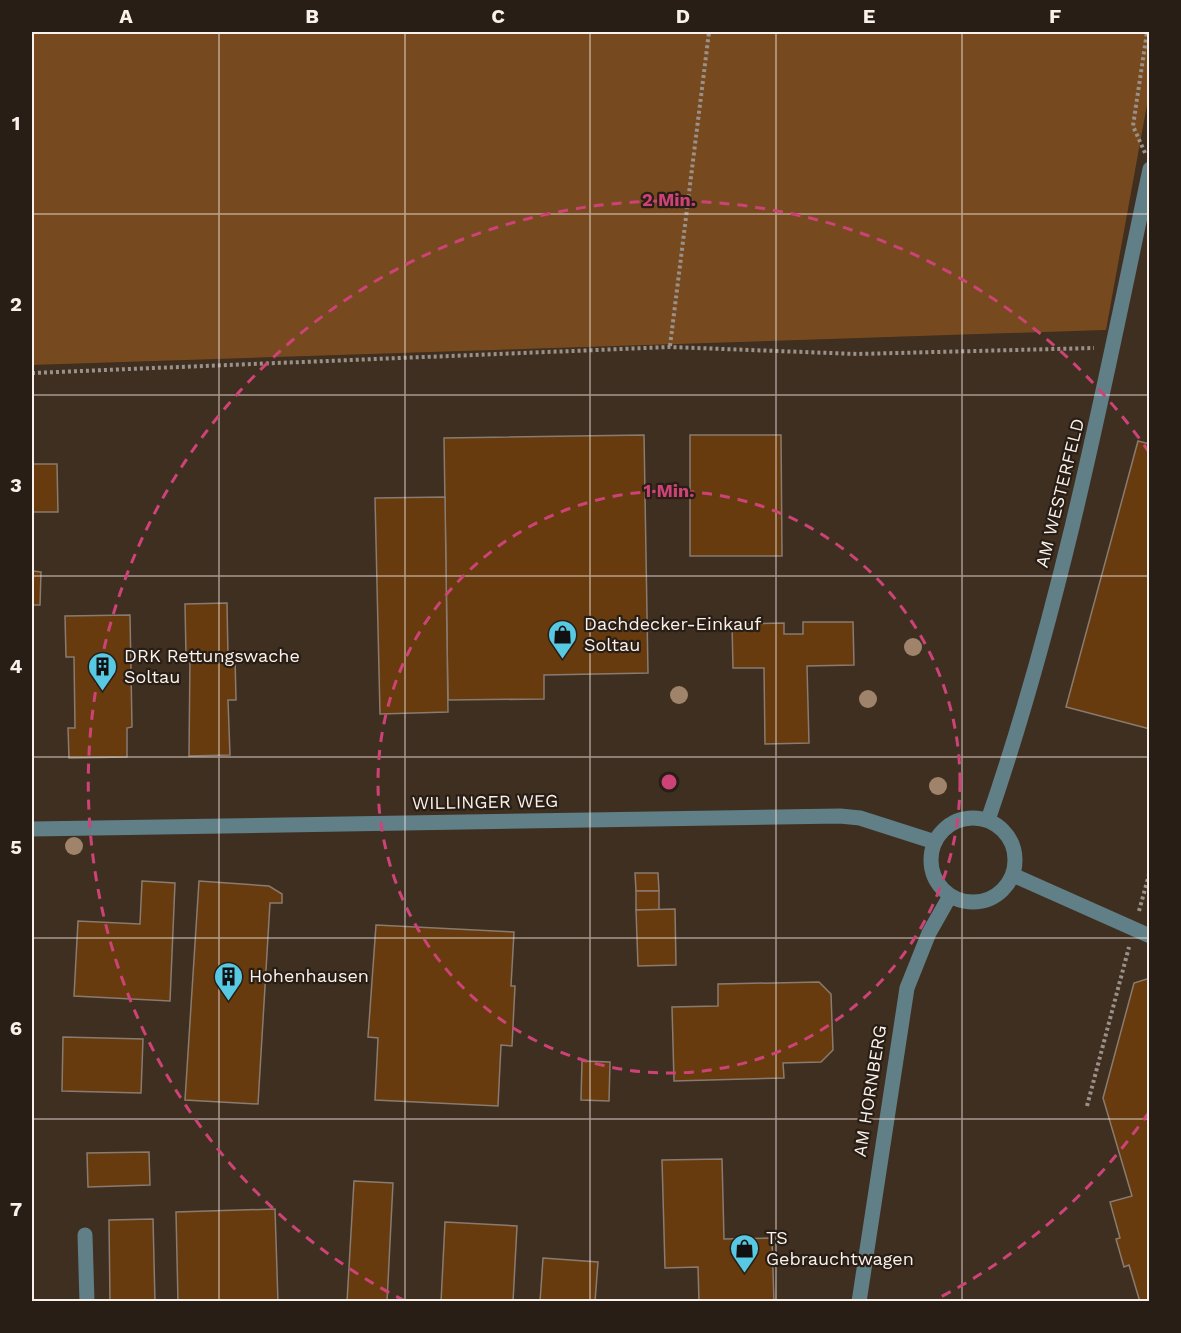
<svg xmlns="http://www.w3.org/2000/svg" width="1181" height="1333" font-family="'Work Sans',sans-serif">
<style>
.built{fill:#3f2f21}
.forest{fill:#77491f}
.building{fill:#673b0e;stroke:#897b70;stroke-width:1.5}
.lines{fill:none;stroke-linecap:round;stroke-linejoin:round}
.path{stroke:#9a9189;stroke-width:4;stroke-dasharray:3 3;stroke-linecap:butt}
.minor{stroke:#607f87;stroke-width:15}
.tree{fill:#a0836b}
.grid{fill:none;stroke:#f9f1eb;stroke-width:1.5;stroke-opacity:0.55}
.ring{fill:none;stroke:#cd4378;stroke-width:3;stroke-dasharray:10 8}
.labels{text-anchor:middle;stroke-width:4.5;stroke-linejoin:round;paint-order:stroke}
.street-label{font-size:18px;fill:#f9f1eb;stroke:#291e15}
.poi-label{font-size:18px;fill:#f9f1eb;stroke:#291e15;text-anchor:start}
.centre{fill:#cd4378;stroke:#291e15;stroke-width:3}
.ring-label{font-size:18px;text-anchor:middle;font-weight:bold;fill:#cd4378;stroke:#291e15;stroke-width:4.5;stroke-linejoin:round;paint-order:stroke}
.neatline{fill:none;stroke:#f9f1eb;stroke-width:2}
.grid-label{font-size:20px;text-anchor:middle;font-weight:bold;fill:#f9f1eb}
</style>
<rect width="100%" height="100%" fill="#33281f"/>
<path class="built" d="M 1149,94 L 1149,1301 L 32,1301 L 32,365 L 1106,330 Z"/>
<path class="forest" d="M 32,32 L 1149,32 L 1149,94 L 1106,330 L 32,365 Z"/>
<g class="building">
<path d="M 644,435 L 648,673 L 544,675 L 544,699 L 448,700 L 444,438 Z"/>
<path d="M 690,435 L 781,435 L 782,556 L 690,556 Z"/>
<path d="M 1138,441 L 1150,444 L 1150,729 L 1066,707 Z"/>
<path d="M 32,464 L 57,464 L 58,512 L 32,512 Z"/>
<path d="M 445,497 L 448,712 L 380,714 L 375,498 Z"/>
<path d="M 32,571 L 41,572 L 40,605 L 32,605 Z"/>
<path d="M 227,603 L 228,656 L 235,656 L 236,700 L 228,700 L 230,755 L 189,756 L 190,656 L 186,656 L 185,604 Z"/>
<path d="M 130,615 L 132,727 L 127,728 L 127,757 L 69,758 L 68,728 L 75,728 L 74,657 L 66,657 L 65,616 Z"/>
<path d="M 803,622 L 853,622 L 854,665 L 807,666 L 809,743 L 765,744 L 764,668 L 733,668 L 732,624 L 784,623 L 784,634 L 803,634 Z"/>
<path d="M 635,873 L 658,873 L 659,891 L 636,891 Z"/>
<path d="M 142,881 L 175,883 L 170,1001 L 74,996 L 78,921 L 140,924 Z"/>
<path d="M 199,881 L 269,886 L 282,894 L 282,903 L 270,903 L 258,1104 L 185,1100 Z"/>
<rect x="636" y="891" width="23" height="19"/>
<path d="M 675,909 L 676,965 L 638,966 L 636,910 Z"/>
<path d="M 376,925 L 514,932 L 511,986 L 515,986 L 512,1046 L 501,1045 L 498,1106 L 375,1100 L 378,1038 L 368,1037 Z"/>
<path d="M 1150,978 L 1150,1299 L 1140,1302 L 1129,1265 L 1124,1267 L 1116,1239 L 1120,1238 L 1110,1202 L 1132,1196 L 1103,1098 L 1134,983 Z"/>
<path d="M 819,982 L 831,994 L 833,1050 L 821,1062 L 783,1063 L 784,1078 L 674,1081 L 672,1007 L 718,1006 L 718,984 Z"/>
<path d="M 63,1037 L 143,1039 L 141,1093 L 62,1091 Z"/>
<path d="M 582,1061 L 610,1062 L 609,1101 L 581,1100 Z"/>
<path d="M 149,1152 L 150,1185 L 88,1187 L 87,1153 Z"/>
<path d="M 722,1159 L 724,1239 L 772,1238 L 774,1302 L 699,1302 L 698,1267 L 665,1268 L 662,1160 Z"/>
<path d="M 354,1181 L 393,1183 L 387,1302 L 347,1302 Z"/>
<path d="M 275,1209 L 278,1302 L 178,1302 L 176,1212 Z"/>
<path d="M 153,1219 L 155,1302 L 110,1302 L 109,1220 Z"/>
<path d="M 445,1222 L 517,1226 L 513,1302 L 441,1302 Z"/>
<path d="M 543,1258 L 598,1262 L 595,1302 L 540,1302 Z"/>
</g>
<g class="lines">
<g class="path">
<path d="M 1145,153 L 1133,126 L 1147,32"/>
<path d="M 670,346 L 709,32"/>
<path d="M 32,373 L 670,347 L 857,354 L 1094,348"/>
<path d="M 1139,911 L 1150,871"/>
<path d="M 1087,1106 L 1129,947"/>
</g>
<g class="minor">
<circle cx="973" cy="860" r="42"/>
<path d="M 988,820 C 1061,608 1104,388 1150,169"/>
<path d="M 32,829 L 840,816 L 860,818 L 935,842"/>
<path d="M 1013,875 L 1150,936"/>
<path d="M 85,1235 L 87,1302"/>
<path d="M 859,1302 L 907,988 L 929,933 L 950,896"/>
</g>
</g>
<g class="tree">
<circle cx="913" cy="647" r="9"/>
<circle cx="679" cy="695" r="9"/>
<circle cx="868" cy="699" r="9"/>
<circle cx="938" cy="786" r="9"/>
<circle cx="74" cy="846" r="9"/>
</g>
<path class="grid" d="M 219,32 L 219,1302M 405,32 L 405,1302M 590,32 L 590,1302M 776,32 L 776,1302M 962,32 L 962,1302M 32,214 L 1150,214M 32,395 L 1150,395M 32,576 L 1150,576M 32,757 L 1150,757M 32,938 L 1150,938M 32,1119 L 1150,1119"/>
<g class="ring">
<circle cx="669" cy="782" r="291"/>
<path d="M1149 1112A582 582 0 0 1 933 1301M405 1301A582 582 0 1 1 1149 452"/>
</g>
<defs>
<symbol id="shop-pin" viewBox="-11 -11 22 30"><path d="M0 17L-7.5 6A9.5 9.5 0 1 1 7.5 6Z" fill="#58c9e3" stroke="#291e15"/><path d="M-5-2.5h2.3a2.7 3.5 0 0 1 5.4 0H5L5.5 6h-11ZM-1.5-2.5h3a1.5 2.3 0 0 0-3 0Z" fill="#111"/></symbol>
<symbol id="building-pin" viewBox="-11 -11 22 30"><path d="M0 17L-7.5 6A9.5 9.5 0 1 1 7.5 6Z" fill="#58c9e3" stroke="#291e15"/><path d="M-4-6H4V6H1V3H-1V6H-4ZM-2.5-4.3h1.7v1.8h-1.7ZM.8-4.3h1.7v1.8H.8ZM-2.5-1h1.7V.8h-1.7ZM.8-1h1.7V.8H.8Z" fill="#111"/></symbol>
</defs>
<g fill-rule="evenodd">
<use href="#shop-pin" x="546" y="618" width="33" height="45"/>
<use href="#building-pin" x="86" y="650" width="33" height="45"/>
<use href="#building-pin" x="212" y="960" width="33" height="45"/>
<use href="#shop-pin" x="728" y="1232" width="33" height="45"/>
</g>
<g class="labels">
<g class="street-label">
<text transform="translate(1060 493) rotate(-76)" y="6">AM WESTERFELD</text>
<text transform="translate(485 802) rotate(-1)" y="6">WILLINGER WEG</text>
<text transform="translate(870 1091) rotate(-81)" y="6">AM HORNBERG</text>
</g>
<g class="poi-label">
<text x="584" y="630">Dachdecker-Einkauf<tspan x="584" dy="21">Soltau</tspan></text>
<text x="124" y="662">DRK Rettungswache<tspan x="124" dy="21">Soltau</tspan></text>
<text x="249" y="982">Hohenhausen</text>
<text x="766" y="1244">TS<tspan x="766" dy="21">Gebrauchtwagen</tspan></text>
</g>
</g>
<circle cx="669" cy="782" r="9" class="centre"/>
<g class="ring-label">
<text x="669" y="206">2 Min.</text>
<text x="669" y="497">1 Min.</text>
</g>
<rect width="1181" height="1333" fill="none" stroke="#291e15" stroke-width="66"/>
<rect x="33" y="33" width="1115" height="1267" class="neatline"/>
<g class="grid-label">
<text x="126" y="23">A</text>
<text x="312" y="23">B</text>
<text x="498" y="23">C</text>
<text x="683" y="23">D</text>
<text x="869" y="23">E</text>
<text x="1055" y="23">F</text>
<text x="16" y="130">1</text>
<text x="16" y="311">2</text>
<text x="16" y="492">3</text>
<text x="16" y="673">4</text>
<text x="16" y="854">5</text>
<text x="16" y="1035">6</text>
<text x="16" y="1216">7</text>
</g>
</svg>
